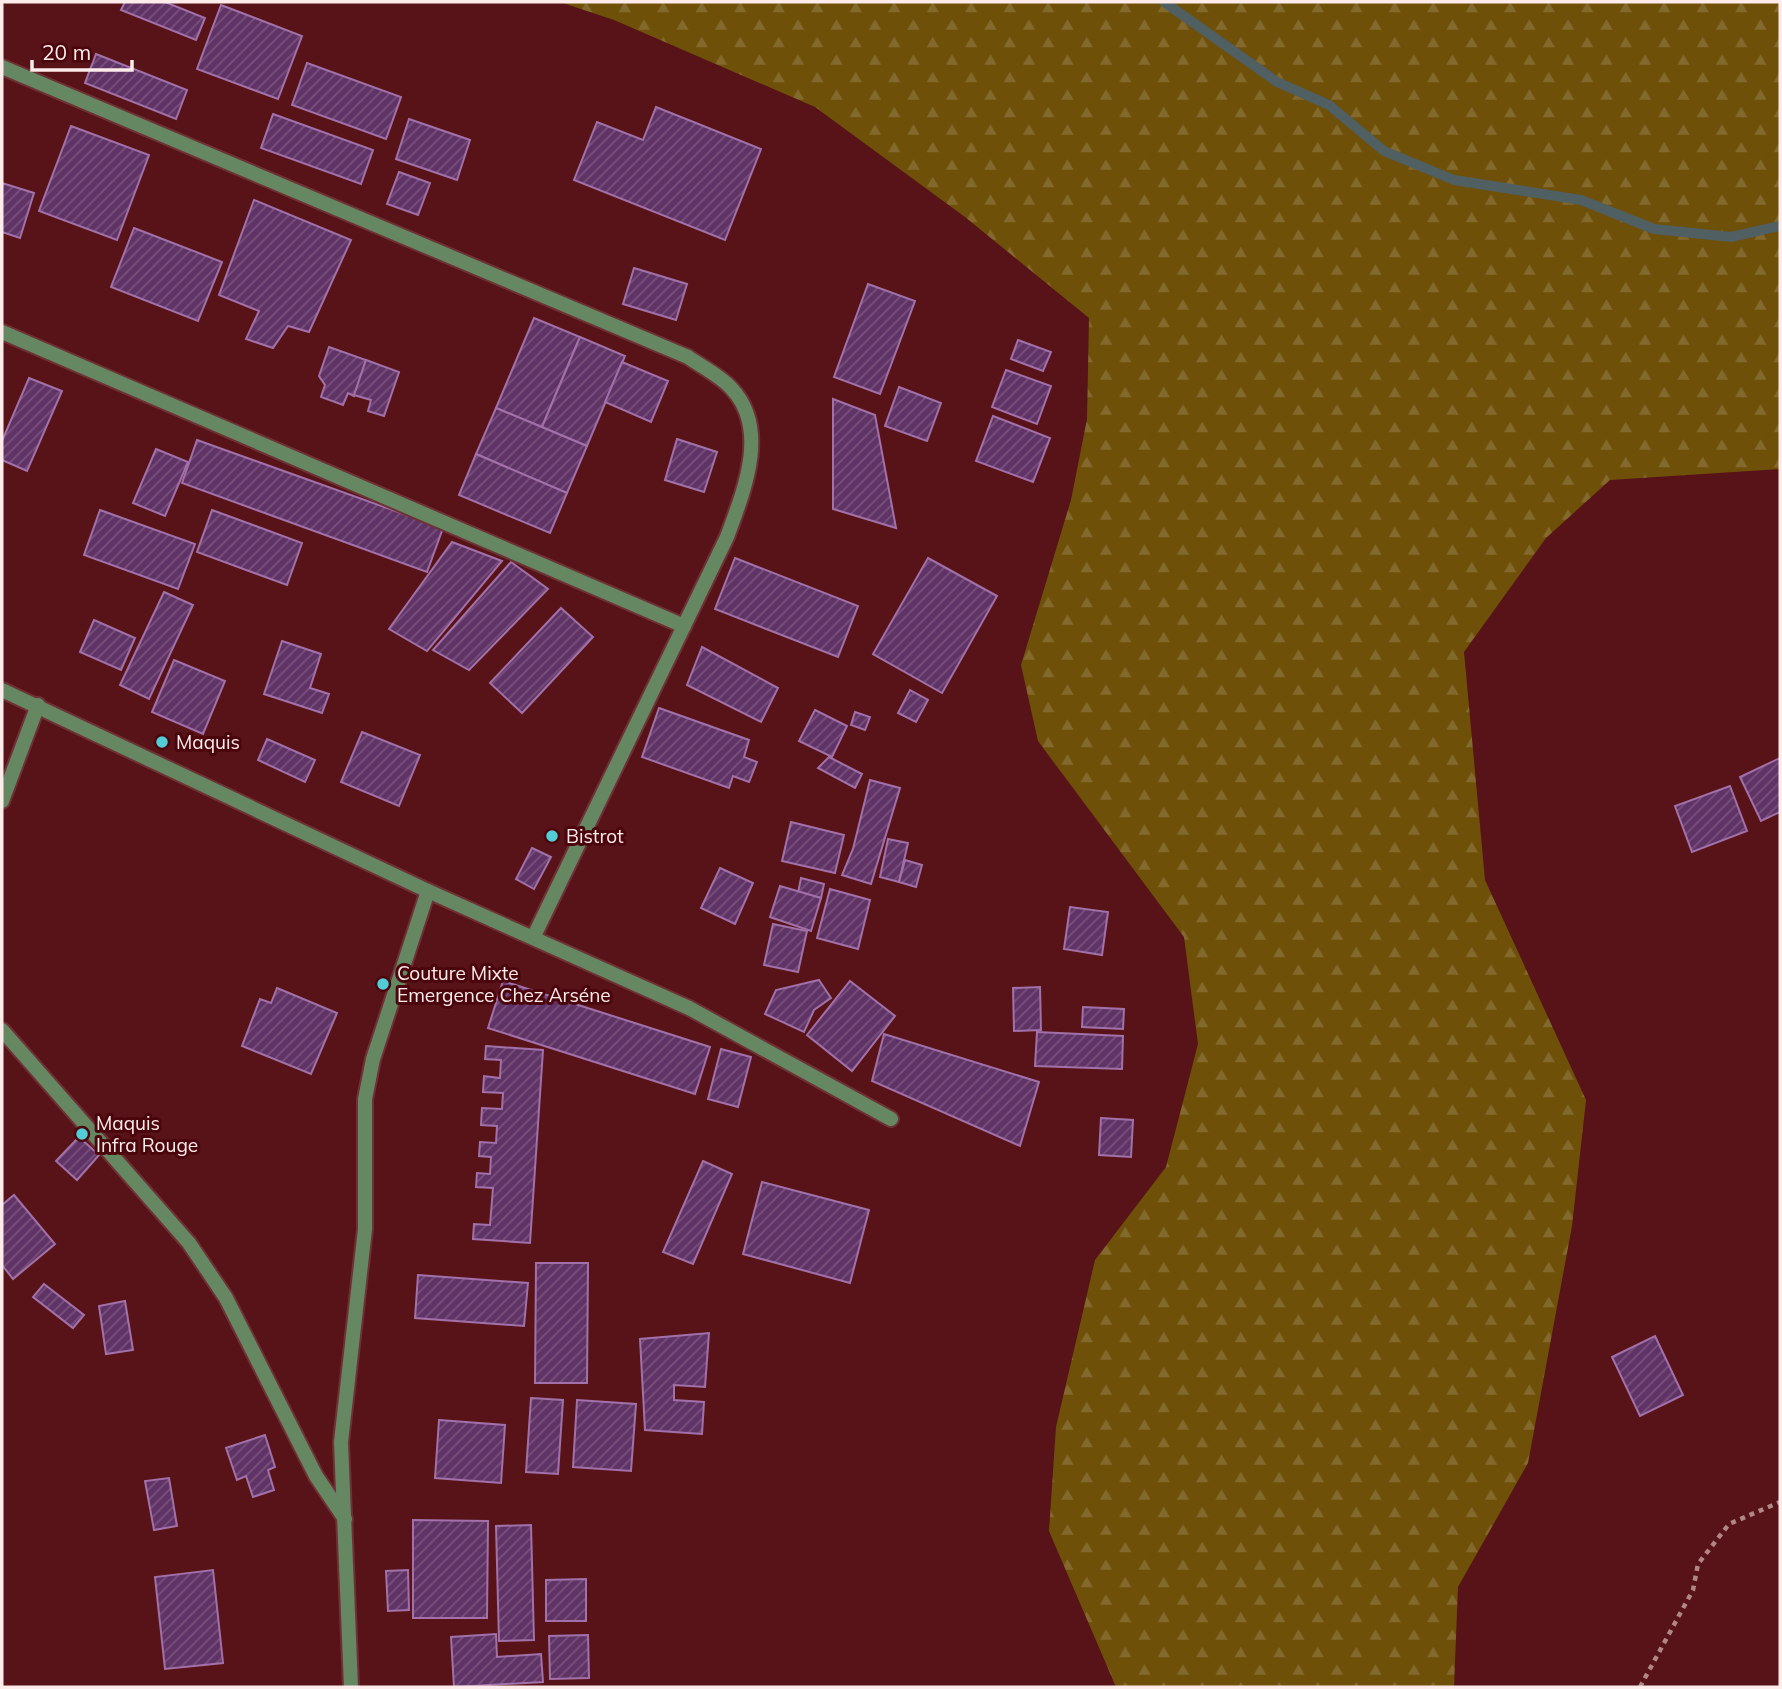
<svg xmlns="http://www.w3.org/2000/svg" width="1782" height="1689" font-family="Mulish,sans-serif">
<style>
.forest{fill:url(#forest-firs)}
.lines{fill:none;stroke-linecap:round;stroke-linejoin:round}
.stream{stroke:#505f61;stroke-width:10}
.building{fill:url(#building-hatch);stroke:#a271a9;stroke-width:2}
.street-casing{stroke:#6e3135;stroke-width:18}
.path{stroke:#b08787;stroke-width:4.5;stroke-dasharray:5 5;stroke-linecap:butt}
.street{stroke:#658762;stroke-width:14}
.poi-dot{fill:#52ccd5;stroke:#4b060d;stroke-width:2.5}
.labels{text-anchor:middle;stroke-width:6;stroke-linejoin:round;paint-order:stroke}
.poi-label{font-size:19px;fill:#feecea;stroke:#4b060d;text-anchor:start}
</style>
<defs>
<pattern id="forest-firs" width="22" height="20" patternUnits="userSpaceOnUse" patternTransform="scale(1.75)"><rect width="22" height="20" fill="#6e5009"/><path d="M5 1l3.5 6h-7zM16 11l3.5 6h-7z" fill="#84692d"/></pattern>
<pattern id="building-hatch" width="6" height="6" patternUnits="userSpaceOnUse" patternTransform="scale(1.75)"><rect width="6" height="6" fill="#603366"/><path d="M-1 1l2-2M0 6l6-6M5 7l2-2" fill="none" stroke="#78517c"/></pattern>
</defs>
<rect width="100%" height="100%" fill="#571317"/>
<path class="forest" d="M 560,2 L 1780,2 L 1780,469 L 1610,480 L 1546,538 L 1464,652 L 1485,880 L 1586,1100 L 1572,1226 L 1528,1463 L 1458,1587 L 1454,1687 L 1116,1687 L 1049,1531 L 1056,1427 L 1095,1260 L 1166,1167 L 1198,1044 L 1184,937 L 1038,741 L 1021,665 L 1071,500 L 1087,419 L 1089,318 L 965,217 L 815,107 L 614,20 Z"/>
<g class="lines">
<path class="stream" d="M 1164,2 L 1277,82 L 1329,105 L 1384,151 L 1454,180 L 1581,200 L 1654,229 L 1731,237 L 1780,226"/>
</g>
<g class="building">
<path d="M 125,2 L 165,2 L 205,18 L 196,40 L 121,10 Z"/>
<path d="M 221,5 L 302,36 L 278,99 L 197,69 Z"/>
<path d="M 96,54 L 187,90 L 176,119 L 85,83 Z"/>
<path d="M 307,63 L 401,97 L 386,139 L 292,105 Z"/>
<path d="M 656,107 L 761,149 L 725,240 L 574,180 L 597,122 L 643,140 Z"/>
<path d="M 273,114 L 373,150 L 361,184 L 261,148 Z"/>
<path d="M 409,119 L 470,140 L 457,180 L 396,159 Z"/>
<path d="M 71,126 L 149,155 L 117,240 L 39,211 Z"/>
<path d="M 399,172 L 430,183 L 418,215 L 387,204 Z"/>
<path d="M 2,183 L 34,193 L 20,238 L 2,232 Z"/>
<path d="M 254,200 L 351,240 L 309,332 L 288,326 L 273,348 L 246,339 L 259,311 L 219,295 Z"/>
<path d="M 134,228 L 222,262 L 198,321 L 111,287 Z"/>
<path d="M 634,268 L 687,284 L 676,320 L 623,304 Z"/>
<path d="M 868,284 L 915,301 L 880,394 L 834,377 Z"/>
<path d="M 534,318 L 580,337 L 542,427 L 496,408 Z"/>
<path d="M 580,337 L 625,356 L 587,446 L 542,427 Z"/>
<path d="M 1018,340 L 1051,352 L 1043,371 L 1011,359 Z"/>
<path d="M 329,347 L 366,360 L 354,396 L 348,393 L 343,405 L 321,397 L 325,385 L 319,376 Z"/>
<path d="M 366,360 L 399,372 L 384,416 L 368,411 L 371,400 L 354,395 Z"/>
<path d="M 622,362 L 668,381 L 651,422 L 605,402 Z"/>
<path d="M 1006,370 L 1051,386 L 1037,424 L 992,407 Z"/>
<path d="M 29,378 L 62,391 L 27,471 L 2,460 L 2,441 Z"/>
<path d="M 899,387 L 941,403 L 927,441 L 885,426 Z"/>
<path d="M 833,399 L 875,415 L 896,528 L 833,509 Z"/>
<path d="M 496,408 L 587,446 L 567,493 L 476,454 Z"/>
<path d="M 993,416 L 1050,438 L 1033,482 L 976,461 Z"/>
<path d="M 677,439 L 717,452 L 704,492 L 665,480 Z"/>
<path d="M 197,440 L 443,528 L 427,572 L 182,483 Z"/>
<path d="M 156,449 L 188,462 L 165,516 L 133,503 Z"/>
<path d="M 476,454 L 567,493 L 550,533 L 459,495 Z"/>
<path d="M 100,510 L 195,544 L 178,589 L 84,555 Z"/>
<path d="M 212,510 L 302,543 L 287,585 L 197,552 Z"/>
<path d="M 452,542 L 502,561 L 427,651 L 389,629 Z"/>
<path d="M 735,558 L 858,606 L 838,657 L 715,609 Z"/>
<path d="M 928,558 L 997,596 L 942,693 L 873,654 Z"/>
<path d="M 511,562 L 548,589 L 469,670 L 433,650 Z"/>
<path d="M 164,592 L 193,605 L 149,699 L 120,685 Z"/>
<path d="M 561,608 L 593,637 L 522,713 L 490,683 Z"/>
<path d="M 94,620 L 135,638 L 121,670 L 80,652 Z"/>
<path d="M 282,641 L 321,654 L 310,688 L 329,694 L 322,713 L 264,694 Z"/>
<path d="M 702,647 L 778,688 L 761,722 L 687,685 Z"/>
<path d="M 174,660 L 225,681 L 203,734 L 152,712 Z"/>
<path d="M 910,690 L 928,700 L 916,722 L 898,713 Z"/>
<path d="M 659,708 L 749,740 L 744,757 L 757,762 L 749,782 L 733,776 L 729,788 L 642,757 Z"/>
<path d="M 815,710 L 847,726 L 832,757 L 799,741 Z"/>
<path d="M 855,712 L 870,717 L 865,730 L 851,725 Z"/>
<path d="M 362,732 L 420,755 L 399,806 L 341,782 Z"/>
<path d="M 267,739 L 315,760 L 305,782 L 258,760 Z"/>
<path d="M 829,757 L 862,774 L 855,788 L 818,768 Z"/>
<path d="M 1780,758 L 1780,812 L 1761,821 L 1740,777 Z"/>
<path d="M 870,780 L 900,788 L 871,884 L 842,875 L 853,849 Z"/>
<path d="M 1730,786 L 1747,831 L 1692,852 L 1675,806 Z"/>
<path d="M 791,822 L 844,835 L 835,873 L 782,861 Z"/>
<path d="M 888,839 L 908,843 L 899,882 L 880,877 Z"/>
<path d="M 532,848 L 551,857 L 534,889 L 516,879 Z"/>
<path d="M 905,860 L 922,865 L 916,887 L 899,882 Z"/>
<path d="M 720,868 L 753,883 L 735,924 L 701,908 Z"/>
<path d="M 801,878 L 824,884 L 821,898 L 798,893 Z"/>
<path d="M 780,886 L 821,898 L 811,931 L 770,917 Z"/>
<path d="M 830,889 L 870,900 L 858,949 L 817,938 Z"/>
<path d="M 1070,907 L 1108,912 L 1102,955 L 1064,949 Z"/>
<path d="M 773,924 L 807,931 L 798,972 L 764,965 Z"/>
<path d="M 819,980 L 831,998 L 814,1010 L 804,1032 L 765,1014 L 776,990 Z"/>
<path d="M 503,981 L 710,1047 L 695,1094 L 488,1028 Z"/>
<path d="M 850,981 L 895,1016 L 852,1071 L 807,1035 Z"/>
<path d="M 1040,987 L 1041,1030 L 1014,1031 L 1013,988 Z"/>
<path d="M 277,988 L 337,1013 L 311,1074 L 242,1046 L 260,999 L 271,1003 Z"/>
<path d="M 1083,1007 L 1124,1009 L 1123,1029 L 1082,1027 Z"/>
<path d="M 1037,1032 L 1123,1036 L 1122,1069 L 1035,1066 Z"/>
<path d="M 884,1034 L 1039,1082 L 1020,1146 L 872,1081 Z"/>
<path d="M 486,1046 L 543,1050 L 530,1243 L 473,1239 L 474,1224 L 490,1225 L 493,1188 L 476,1187 L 477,1173 L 490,1174 L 491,1157 L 479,1156 L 480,1142 L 496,1143 L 497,1126 L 481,1125 L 482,1108 L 502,1109 L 503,1093 L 483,1092 L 484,1076 L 500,1078 L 501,1060 L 485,1059 Z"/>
<path d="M 721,1049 L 751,1057 L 738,1107 L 708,1099 Z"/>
<path d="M 1101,1118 L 1133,1120 L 1131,1157 L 1099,1155 Z"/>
<path d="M 79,1137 L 99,1155 L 77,1180 L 56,1161 Z"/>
<path d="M 703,1161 L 732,1174 L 693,1264 L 663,1252 Z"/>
<path d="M 762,1182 L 869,1210 L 850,1283 L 743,1254 Z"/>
<path d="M 14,1195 L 55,1244 L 13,1279 L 2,1265 L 2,1205 Z"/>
<path d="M 536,1263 L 588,1263 L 587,1383 L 535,1383 Z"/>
<path d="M 418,1275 L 528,1283 L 524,1326 L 415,1318 Z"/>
<path d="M 44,1284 L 84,1315 L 73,1328 L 33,1297 Z"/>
<path d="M 125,1301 L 133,1350 L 106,1354 L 99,1306 Z"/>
<path d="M 709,1333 L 705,1387 L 674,1385 L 674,1400 L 704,1402 L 702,1434 L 645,1430 L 640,1339 Z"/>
<path d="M 1655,1336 L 1683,1395 L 1640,1416 L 1612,1357 Z"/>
<path d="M 531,1398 L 563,1400 L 558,1474 L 526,1472 Z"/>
<path d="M 577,1400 L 636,1404 L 631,1471 L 573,1467 Z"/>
<path d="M 439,1420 L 505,1425 L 501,1483 L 435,1478 Z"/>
<path d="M 265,1435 L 275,1467 L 268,1470 L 274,1490 L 253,1497 L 246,1476 L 237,1480 L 226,1448 Z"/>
<path d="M 169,1478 L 177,1526 L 154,1530 L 145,1481 Z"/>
<path d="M 413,1520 L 488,1521 L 487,1618 L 413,1618 Z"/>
<path d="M 531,1525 L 534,1640 L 499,1641 L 496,1526 Z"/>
<path d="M 213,1570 L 223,1663 L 165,1669 L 155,1577 Z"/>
<path d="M 408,1570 L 409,1610 L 388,1611 L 386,1571 Z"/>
<path d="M 586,1579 L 586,1621 L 546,1621 L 546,1580 Z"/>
<path d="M 496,1634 L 497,1657 L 541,1654 L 543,1682 L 454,1687 L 451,1637 Z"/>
<path d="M 588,1635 L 589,1678 L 550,1679 L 549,1636 Z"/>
</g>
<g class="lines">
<defs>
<g id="street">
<path d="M 2,67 L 688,357 C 702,367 721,376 732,389 C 770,430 743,493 727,537 L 534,936"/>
<path d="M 2,332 L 684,626"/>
<path d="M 2,690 L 428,891 L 689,1008 L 891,1119"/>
<path d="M 2,801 L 38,705"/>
<path d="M 2,1030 L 189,1243 L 226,1298 L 316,1476 L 345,1519"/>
<path d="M 351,1687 L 341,1442 L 365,1229 L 365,1099 L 373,1059 L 428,891"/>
</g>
</defs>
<use href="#street" class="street-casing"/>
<path class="path" d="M 1640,1687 L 1693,1590 L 1698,1564 L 1729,1524 L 1780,1502"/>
<use href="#street" class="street"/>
</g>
<g class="poi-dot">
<circle cx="162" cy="742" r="7"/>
<circle cx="552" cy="836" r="7"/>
<circle cx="383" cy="984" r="7"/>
<circle cx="82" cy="1134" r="7"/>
</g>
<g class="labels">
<g class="poi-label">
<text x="176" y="749">Maquis</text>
<text x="566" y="843">Bistrot</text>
<text x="397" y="980">Couture Mixte<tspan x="397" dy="22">Emergence Chez Arséne</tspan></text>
<text x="96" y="1130">Maquis<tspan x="96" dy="22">Infra Rouge</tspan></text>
</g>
</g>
<rect width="1782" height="1689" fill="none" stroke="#feecea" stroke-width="7"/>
<path d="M32 60v10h100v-10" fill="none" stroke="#feecea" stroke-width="3.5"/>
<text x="42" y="60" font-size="21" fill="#feecea" stroke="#4b060d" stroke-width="5" paint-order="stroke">20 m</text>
</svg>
